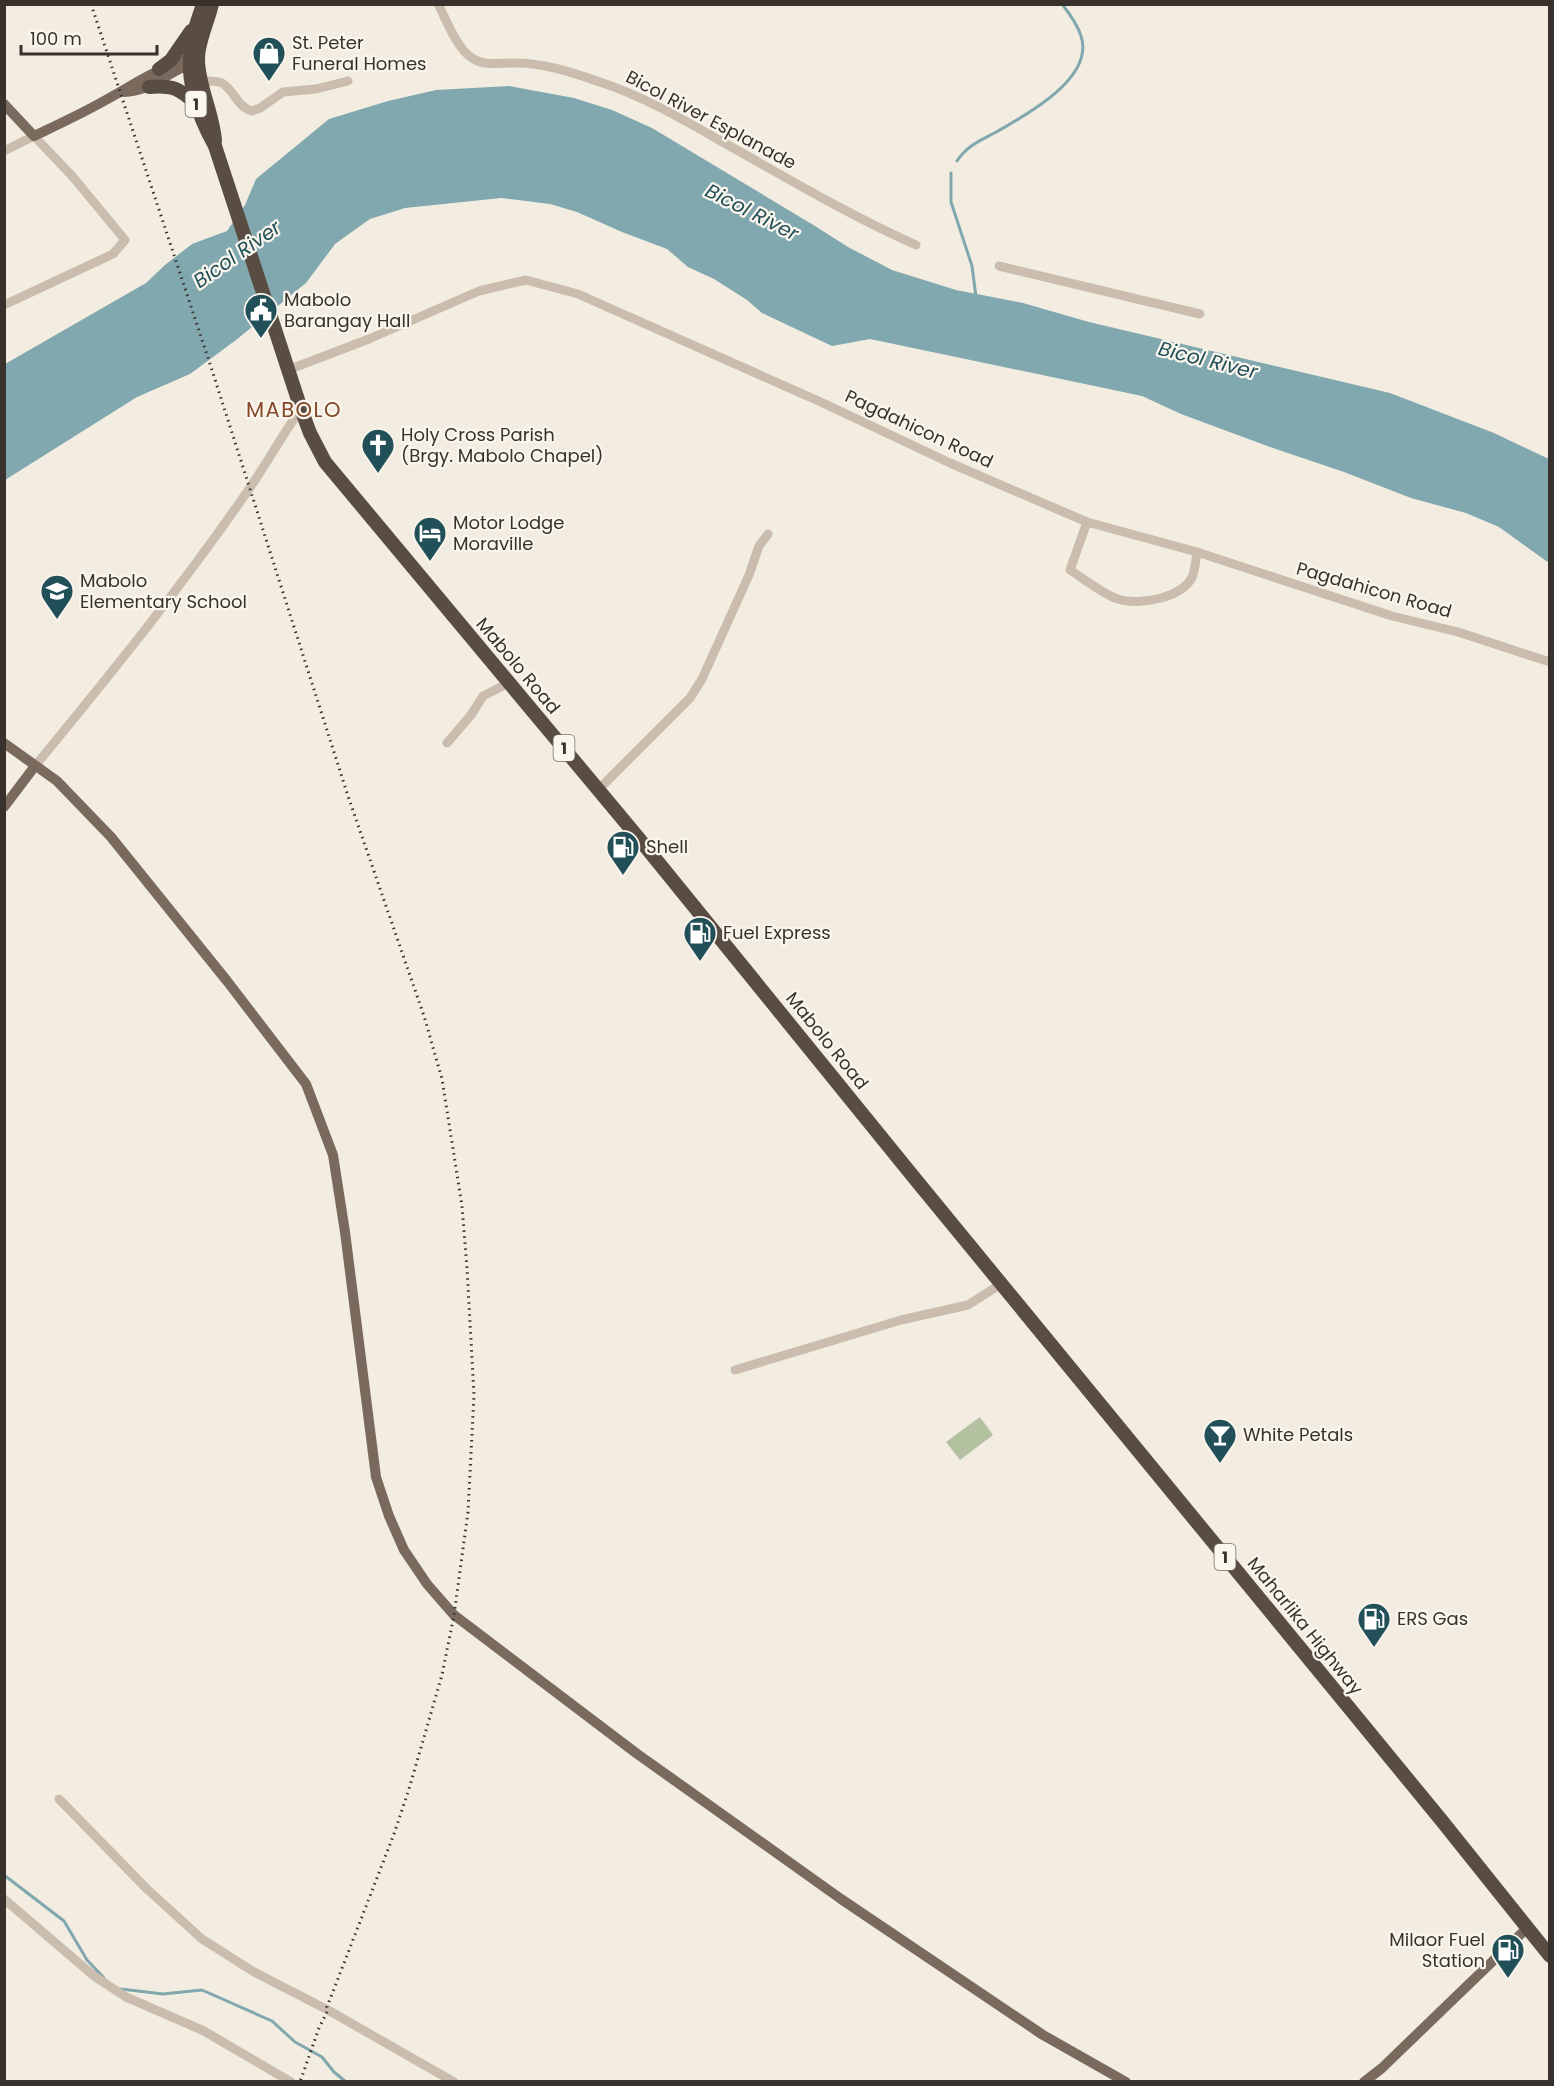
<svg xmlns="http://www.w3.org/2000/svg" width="1554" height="2086" font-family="Poppins,sans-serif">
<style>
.green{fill:#b3c1a1}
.water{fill:#81a8ae}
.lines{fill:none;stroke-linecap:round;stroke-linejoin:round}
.stream{stroke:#81a8ae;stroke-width:3}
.minor{stroke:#cabdad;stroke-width:9}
.major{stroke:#7a6a5d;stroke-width:10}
.highway{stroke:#594c43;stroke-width:14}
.rail{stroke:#39312b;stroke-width:3;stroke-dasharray:1.5 4.5;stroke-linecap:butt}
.labels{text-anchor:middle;stroke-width:4.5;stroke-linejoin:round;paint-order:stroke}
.shield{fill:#faf5ed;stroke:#736c65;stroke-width:1.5}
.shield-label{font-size:16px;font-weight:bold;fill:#39312b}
.poi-label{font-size:18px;fill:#39312b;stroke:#faf5ed;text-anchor:start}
.street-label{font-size:18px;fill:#39312b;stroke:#faf5ed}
.water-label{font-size:20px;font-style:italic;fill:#225059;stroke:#faf5ed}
.quarter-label{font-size:21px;letter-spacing:1.5px;fill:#844728;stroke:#faf5ed}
</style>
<rect width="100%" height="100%" fill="#f2ece1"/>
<path class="green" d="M 980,1417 L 993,1435 L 960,1460 L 946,1442 Z"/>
<path class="water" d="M 509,86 L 574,98 L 612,110 L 652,128 L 815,226 L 848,247 L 892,270 L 956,290 L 1023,303 L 1089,322 L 1390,393 L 1494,433 L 1549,459 L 1549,563 L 1499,527 L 1466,513 L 1411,498 L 1344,472 L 1270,447 L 1181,414 L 1142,396 L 870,339 L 832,346 L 762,313 L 747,300 L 714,279 L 688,267 L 667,249 L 622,232 L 577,212 L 550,204 L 501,198 L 405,208 L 370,219 L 335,244 L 306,283 L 236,340 L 190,374 L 137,397 L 5,480 L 5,364 L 146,283 L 165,265 L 192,244 L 227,231 L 245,205 L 256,179 L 329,119 L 388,101 L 436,90 Z"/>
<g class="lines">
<g class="stream">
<path d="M 957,161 C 967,145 982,140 998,131 C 1026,115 1095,78 1081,36 C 1078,26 1069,13 1062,4"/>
<path d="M 951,173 L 951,202 L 972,266 L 976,297"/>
<path d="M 4,1875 L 64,1921 L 87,1960 L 104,1978"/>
<path d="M 121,1989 L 163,1994 L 202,1990 L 272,2021 L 295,2042 L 322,2057 L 334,2072 L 346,2082"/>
</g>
<g class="minor">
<path d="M 438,4 C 447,21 456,47 472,58 C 485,67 501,62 516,63 C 545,63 573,73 600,82 C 642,96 681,118 719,140 C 784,176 848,215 916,245"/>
<path d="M 202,81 C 208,81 216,80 222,83 C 235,91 237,107 252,111 L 260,108 L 283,92 L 316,89 L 348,81"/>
<path d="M 4,151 L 34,136 L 73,177 L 125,240 L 113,254 L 4,305"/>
<path d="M 999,266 L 1200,314"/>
<path d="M 288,370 L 369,339 L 479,291 L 526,280 L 578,294 L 823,403 L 950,463 L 1087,522 L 1197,552 L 1392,616 L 1458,632 L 1550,662"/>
<path d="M 1087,522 L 1070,570 C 1083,578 1104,595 1118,599 C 1139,606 1184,598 1193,575 C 1195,568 1196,559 1197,552"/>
<path d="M 447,743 L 471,715 L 483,696 L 509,683"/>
<path d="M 35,766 C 109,676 183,585 249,489 C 267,463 282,435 301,409"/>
<path d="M 598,790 L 690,698 L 702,679 L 749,575 L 759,546 L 768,534"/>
<path d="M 735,1370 L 901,1320 L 968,1305 L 1001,1284"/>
<path d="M 59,1799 L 147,1889 L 202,1939 L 254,1972 L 328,2010 L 454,2082"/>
<path d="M 4,1899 L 94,1976 L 126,1997 L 204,2031 L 291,2082"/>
</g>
<g class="major">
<path d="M 124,92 C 151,92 169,70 194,63"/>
<path d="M 4,104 L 34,136 C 57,125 81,114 104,101 C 137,83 158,67 196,57"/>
<path d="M 4,743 L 57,781 L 111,837 L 227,981 L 306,1084 L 333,1155 L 345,1232 L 376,1477 L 389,1516 L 404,1550 L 427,1584 L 454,1615 L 636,1753 L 841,1899 L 1043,2035 L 1126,2082"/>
<path d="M 4,807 L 35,766"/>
<path d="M 1364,2082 L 1382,2068 L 1527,1928"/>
</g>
<g class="highway">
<path d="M 203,4 C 199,17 194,29 192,41 C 184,77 198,116 215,146 L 301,409 L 310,433 L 325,462 L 636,835 L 916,1180 L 1442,1821 L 1550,1956"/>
<path d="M 212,4 C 208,22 198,41 198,59 C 198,86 213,113 215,141"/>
<path d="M 159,69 L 171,60 L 191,31"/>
<path d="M 149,87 C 172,85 179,88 195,103"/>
</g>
<path class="rail" d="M 91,4 L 211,367 L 348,796 L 424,1016 L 442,1079 L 462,1206 L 467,1268 L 474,1395 L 468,1512 L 454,1615 L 442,1675 L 409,1789 L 394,1834 L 327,2007 L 328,2010 L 319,2028 L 300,2082"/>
</g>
<defs>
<symbol id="shop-pin" viewBox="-11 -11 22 30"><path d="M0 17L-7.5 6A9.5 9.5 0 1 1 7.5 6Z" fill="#225059" stroke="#faf5ed"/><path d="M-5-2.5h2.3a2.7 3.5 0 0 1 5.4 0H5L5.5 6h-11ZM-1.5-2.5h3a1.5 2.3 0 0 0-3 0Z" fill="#fff"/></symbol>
<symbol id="civic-pin" viewBox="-11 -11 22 30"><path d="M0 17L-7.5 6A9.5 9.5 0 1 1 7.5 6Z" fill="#225059" stroke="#faf5ed"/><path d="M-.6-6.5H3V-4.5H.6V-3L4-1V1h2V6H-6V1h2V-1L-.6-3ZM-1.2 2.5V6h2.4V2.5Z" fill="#fff"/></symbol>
<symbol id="church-pin" viewBox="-11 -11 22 30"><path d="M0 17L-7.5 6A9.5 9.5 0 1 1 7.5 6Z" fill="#225059" stroke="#faf5ed"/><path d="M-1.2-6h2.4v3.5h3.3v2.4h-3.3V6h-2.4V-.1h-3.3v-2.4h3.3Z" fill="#fff"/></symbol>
<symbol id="hotel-pin" viewBox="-11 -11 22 30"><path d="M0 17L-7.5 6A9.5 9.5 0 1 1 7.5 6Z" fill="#225059" stroke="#faf5ed"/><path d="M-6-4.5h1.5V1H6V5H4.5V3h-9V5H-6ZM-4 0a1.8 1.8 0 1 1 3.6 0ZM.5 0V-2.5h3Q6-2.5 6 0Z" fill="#fff"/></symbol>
<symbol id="school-pin" viewBox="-11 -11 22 30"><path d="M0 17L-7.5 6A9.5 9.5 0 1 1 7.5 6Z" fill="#225059" stroke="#faf5ed"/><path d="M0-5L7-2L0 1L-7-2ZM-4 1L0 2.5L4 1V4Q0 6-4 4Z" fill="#fff"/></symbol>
<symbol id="fuel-pin" viewBox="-11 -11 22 30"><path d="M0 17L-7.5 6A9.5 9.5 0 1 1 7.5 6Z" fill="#225059" stroke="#faf5ed"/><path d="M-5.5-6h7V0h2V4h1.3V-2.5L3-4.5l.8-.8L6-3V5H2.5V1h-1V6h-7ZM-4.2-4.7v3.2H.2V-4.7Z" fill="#fff"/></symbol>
<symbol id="bar-pin" viewBox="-11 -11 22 30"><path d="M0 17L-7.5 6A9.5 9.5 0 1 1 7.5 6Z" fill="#225059" stroke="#faf5ed"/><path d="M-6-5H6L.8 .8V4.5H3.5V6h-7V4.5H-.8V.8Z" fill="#fff"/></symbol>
</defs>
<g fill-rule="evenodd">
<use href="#shop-pin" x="250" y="34" width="38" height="52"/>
<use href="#civic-pin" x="242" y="291" width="38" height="52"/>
<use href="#church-pin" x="359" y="426" width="38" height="52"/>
<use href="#hotel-pin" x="411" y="514" width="38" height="52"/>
<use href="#school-pin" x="38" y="572" width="38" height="52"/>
<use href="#fuel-pin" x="604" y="828" width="38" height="52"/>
<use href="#fuel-pin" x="681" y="914" width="38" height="52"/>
<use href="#bar-pin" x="1201" y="1416" width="38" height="52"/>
<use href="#fuel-pin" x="1355" y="1600" width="38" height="52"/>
<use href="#fuel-pin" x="1489" y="1931" width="38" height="52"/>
</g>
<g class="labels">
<g class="shield">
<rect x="185.5" y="91" width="21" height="26" rx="4.5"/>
<rect x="553.5" y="735" width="21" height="26" rx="4.5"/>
<rect x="1214.5" y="1544" width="21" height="26" rx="4.5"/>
</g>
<g class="shield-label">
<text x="196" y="110">1</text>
<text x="564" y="754">1</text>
<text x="1225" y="1563">1</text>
</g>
<g class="poi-label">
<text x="292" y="49">St. Peter<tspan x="292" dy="21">Funeral Homes</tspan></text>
<text x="284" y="306">Mabolo<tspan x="284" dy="21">Barangay Hall</tspan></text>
<text x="401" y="441">Holy Cross Parish<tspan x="401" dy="21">(Brgy. Mabolo Chapel)</tspan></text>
<text x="453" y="529">Motor Lodge<tspan x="453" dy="21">Moraville</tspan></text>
<text x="80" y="587">Mabolo<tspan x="80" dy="21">Elementary School</tspan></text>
<text x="646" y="853">Shell</text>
<text x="723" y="939">Fuel Express</text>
<text x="1243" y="1441">White Petals</text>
<text x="1397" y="1625">ERS Gas</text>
<text x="1485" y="1946" text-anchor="end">Milaor Fuel<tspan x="1485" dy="21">Station</tspan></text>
</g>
<g class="street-label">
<text transform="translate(711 120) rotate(28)" y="6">Bicol River Esplanade</text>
<text transform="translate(919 429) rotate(25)" y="6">Pagdahicon Road</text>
<text transform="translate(1374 590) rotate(16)" y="6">Pagdahicon Road</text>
<text transform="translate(518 666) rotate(50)" y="6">Mabolo Road</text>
<text transform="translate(827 1041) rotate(51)" y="6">Mabolo Road</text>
<text transform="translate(1305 1626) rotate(51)" y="6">Maharlika Highway</text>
</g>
<g class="water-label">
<text transform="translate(752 212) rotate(27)" y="7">Bicol River</text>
<text transform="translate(237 254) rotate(-35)" y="7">Bicol River</text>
<text transform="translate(1208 360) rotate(14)" y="7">Bicol River</text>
</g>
<g class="quarter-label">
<text x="294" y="417">MABOLO</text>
</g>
</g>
<rect width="1554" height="2086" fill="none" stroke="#39312b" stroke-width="12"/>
<path d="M21 45v9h136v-9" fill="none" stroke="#39312b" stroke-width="3"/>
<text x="30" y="45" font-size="18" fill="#39312b" stroke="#faf5ed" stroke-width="4.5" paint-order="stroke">100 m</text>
</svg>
